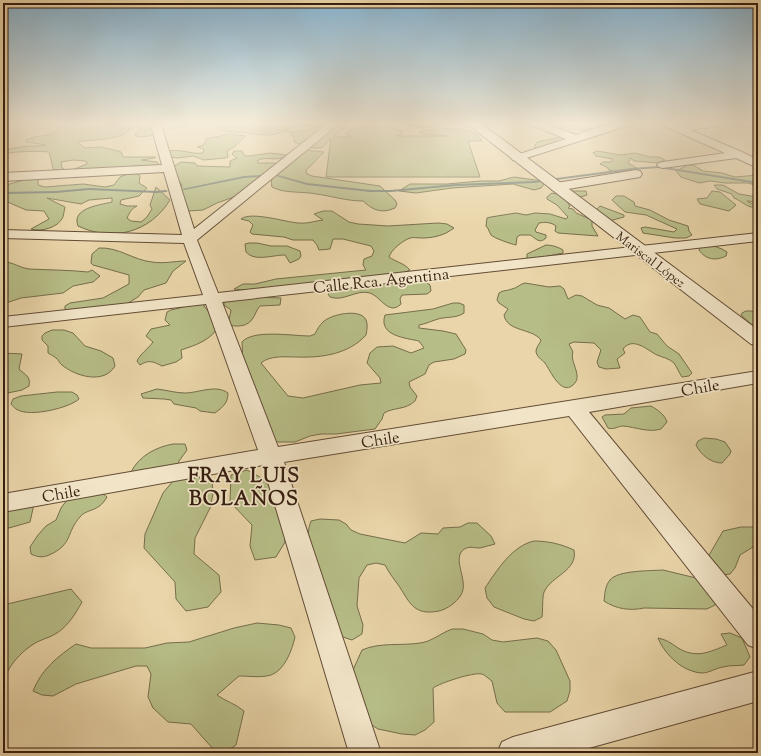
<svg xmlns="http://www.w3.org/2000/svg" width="761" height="756" font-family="'Sorts Mill Goudy',serif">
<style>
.green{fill:#b7bd87;stroke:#766e4b}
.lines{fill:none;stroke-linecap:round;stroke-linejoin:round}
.stream{fill:#717a70;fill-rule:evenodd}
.minor-casing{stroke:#634c36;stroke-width:2}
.tertiary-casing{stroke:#634c36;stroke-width:2}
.minor{fill:#f1e4c7;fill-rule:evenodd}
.tertiary{fill:#f1e4c7;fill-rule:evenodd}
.labels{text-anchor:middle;stroke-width:3.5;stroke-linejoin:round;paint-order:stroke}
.far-street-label{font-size:13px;fill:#361e0f;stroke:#f1e4c7}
.street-label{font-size:16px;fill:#361e0f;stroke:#f1e4c7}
.district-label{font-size:20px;font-weight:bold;letter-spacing:1px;fill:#361e0f;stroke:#f1e4c7}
</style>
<rect width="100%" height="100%" fill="#e9d5a9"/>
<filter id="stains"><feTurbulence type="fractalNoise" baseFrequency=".005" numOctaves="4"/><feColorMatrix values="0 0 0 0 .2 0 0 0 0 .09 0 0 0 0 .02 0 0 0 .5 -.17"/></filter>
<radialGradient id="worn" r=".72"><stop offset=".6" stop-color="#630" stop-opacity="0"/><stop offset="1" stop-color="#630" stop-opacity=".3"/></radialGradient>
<g class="green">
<path d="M 77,122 L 106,122 L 106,125 L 129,126 L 130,129 C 122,141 91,139 78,142 L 78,143 L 85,148 L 101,147 L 118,151 L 121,152 L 123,157 L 156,157 L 155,158 L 141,160 L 157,162 L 161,167 L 72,170 L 87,164 L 87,162 L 85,161 L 73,160 L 61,162 L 62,168 L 65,170 L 54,172 L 49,152 C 41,151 8,151 3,155 L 3,150 L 28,146 L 44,146 L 46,145 L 26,142 L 26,140 L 35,137 L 52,134 L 58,130 L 58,127 L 74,125 Z"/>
<path d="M 138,122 L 151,122 L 155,135 L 142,137 L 136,136 L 135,134 L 140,129 Z"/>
<path d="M 161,122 L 195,122 L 186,126 L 164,130 L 161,129 Z"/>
<path d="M 257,122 L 269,122 L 271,127 C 283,132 307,134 316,126 L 302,126 L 285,129 L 283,128 L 285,124 L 282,122 L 349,122 L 345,128 L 333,137 L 352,137 L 345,133 C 357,123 389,126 403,131 L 402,134 L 397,136 L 447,136 L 423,134 L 419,132 C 432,128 476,124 482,141 L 468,141 L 480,177 L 326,177 L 331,138 L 322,148 L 311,148 L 294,142 L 294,137 L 287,131 C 270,136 266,136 249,133 C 239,131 228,134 218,128 L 227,123 L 254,124 Z"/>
<path d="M 399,122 L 439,122 L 439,124 L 432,127 L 421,128 Z"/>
<path d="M 555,122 L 592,129 L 587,131 L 569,129 L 568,131 L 582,135 L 563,138 L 566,141 L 538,149 L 534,147 L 537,142 L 561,137 L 544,125 Z"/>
<path d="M 229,134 L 246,136 C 239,141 236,147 227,151 L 228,157 L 225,158 L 204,160 L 193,156 L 177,158 L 170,157 L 167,152 C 176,147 192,155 203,153 L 204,149 L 197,147 L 204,145 L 203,144 L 206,142 L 206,139 Z"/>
<path d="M 306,150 L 324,152 C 317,158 313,165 306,170 L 307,174 L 312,176 L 380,186 L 395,200 L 397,204 L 395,208 C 381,214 373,210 363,201 C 346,201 332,196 316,194 C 302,191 285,194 272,187 C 267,169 294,158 306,150 Z"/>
<path d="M 234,151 L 242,151 L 245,156 L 249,156 L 270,153 L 286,155 C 278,163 265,155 257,161 L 258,163 L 275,163 L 275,167 L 245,193 L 217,203 L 203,210 L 188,211 L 180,196 L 182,185 L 176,177 L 173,167 L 181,162 L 195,163 L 197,166 L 230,167 L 230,161 L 237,158 L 232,154 Z"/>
<path d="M 597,151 L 621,155 L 635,153 L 650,157 L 659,157 L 665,160 L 659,163 L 634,161 L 631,158 L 628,163 L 638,169 C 628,173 619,174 609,170 L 607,167 L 600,164 L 603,162 L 611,162 L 613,159 L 596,156 L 593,153 Z"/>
<path d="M 688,165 L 693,165 L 703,171 L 722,173 L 735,177 L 758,175 L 758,186 L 748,183 L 725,183 L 710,181 L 699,183 L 681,177 L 676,171 Z"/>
<path d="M 136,173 L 140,176 L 139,183 L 147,188 L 139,196 L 121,200 L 120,204 L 127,206 L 137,206 C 131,209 130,212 127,218 L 131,221 L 141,222 L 147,217 L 152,209 L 150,205 L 156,187 L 170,200 C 150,233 112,242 78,226 C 71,208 100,205 112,202 L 112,198 L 89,200 L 81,204 L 47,198 L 65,207 C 64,210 64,214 63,217 C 58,228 41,232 31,229 L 49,219 L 44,211 L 26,210 L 3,200 L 3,186 L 30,178 L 38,178 L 38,185 L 45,187 L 83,184 L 105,187 L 114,185 L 120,177 L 127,174 Z"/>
<path d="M 514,177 L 542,181 L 545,183 L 541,188 L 534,190 L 513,184 L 452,188 L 416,193 L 399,191 L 410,184 L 447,184 L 480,181 L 499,181 Z"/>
<path d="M 714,185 L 723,185 L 739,194 L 757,197 L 758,202 L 747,201 L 758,207 C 747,209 744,202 734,198 L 732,194 L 717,189 Z"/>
<path d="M 572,191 L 586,191 L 587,195 L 584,196 L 566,200 L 570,206 L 568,208 L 573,209 L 576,213 L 592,220 L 592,226 L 598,236 L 558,233 L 555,231 L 556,226 C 551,222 545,222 539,223 L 535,230 L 536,232 L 546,235 L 546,238 C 539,244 537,239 530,235 L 520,235 L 517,237 L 516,245 C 511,244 494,238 491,235 C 489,232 489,229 486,226 L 487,218 L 491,217 L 516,213 L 526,215 L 535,213 L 550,214 L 566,219 L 568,217 L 557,205 L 547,199 L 547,197 L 552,193 L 561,195 Z"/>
<path d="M 712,191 L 720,192 L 736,205 L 729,211 L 700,204 L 697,199 L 707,198 Z"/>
<path d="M 616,196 L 624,196 L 634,202 L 635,206 L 650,210 L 669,220 L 688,226 L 689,231 L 692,235 L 686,238 L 675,238 L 643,233 L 641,228 L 645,227 L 674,232 L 677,229 L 646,215 L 625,212 L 612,200 Z"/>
<path d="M 600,206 L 624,215 L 624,217 L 609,221 L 596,210 Z"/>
<path d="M 323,211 L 332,211 L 349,222 L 358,224 L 388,226 L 438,223 L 447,224 L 454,228 C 445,235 434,238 422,238 C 418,238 413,237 410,238 C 402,241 391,250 389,257 C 396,262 404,263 410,270 L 401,274 L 271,293 L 234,289 L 243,284 L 255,284 L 276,279 L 366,270 L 363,265 L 364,259 L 372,256 L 374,251 L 371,246 L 343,239 L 333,239 L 330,249 L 319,250 L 317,245 L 313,240 L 293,240 L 284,237 L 252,234 L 250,232 L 253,225 L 249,221 L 241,219 C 251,211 285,222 298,223 C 307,224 315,221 323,220 L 314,214 Z"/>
<path d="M 249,243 L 257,243 L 271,246 L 287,246 L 300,251 L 301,256 L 299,259 L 290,263 L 285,255 C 272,255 255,262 246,252 L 245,244 Z"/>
<path d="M 546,245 C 552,245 558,247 563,250 L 563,253 L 548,256 L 538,262 L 527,262 L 527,254 Z"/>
<path d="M 711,245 L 722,249 L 727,252 L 726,256 C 716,261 706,260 699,250 L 700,247 Z"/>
<path d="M 99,248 C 119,247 133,260 152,262 C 164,264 175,261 186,261 L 173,271 L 166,283 L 144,290 L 138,297 L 125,305 L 70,311 L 65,309 L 65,306 L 70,303 L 103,298 L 129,284 L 129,275 L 93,265 L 91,263 L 92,254 Z"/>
<path d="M 6,262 C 15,263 20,268 29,269 C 49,270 69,270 88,272 L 92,270 L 100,276 L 93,282 L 73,286 L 63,293 L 21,298 L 3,304 L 3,265 Z"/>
<path d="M 415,279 L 426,282 L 430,285 L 431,291 L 427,294 L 402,295 L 400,299 L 401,304 C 389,316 381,297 370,293 C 356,289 344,302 330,297 L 328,294 L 331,291 L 337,290 Z"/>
<path d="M 525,283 L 549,287 L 560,286 L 564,289 L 568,299 L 576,295 L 582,296 L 597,305 L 609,308 L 625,319 L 633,315 L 640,317 L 650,332 L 657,334 L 667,346 L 679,354 L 692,373 L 689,376 L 682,377 C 679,373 677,367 674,363 C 670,359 662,357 657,355 C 647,350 633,336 623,349 L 625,353 L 617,359 L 620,368 L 606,369 L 599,367 L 597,362 L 601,350 L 594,343 L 574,342 L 569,344 L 573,352 C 569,362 584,376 573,385 C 561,396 550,370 545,363 C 542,360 536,356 536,351 C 536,347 540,344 541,340 C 532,328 507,332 504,315 L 508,309 L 499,303 L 497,300 L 499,293 C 503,290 507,291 512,289 C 517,288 520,284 525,283 Z"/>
<path d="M 250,297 L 281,298 L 280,305 L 260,306 C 256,310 256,314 253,318 C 248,327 237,327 228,325 L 231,310 L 224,305 L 224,302 L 228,299 Z"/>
<path d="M 204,302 L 204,306 L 219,325 C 212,340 196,345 181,350 L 182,358 L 176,362 L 162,366 C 154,362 149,359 140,365 L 137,361 C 140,354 148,349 153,342 L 146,336 L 151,329 L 170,325 L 165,320 L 167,312 L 171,310 Z"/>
<path d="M 453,303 L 459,303 L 464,305 L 464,313 C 455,319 445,316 435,320 C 429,322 425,324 419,325 L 419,328 L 443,331 L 456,334 L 466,350 L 465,354 L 454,359 L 434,362 L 429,365 L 425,374 L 409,382 L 410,387 L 417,396 L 415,401 C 406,410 394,407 384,413 L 382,419 L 375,429 L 336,434 L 321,434 L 310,436 L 295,442 L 278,442 L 271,440 L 259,426 L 262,404 L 250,386 L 243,365 L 242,342 C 253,329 293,336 310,336 L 315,334 C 317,329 320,325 323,322 C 331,314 361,308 366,320 C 368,324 367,330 366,335 C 349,354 322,358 297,357 C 286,357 270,355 261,363 L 288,396 L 303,398 L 360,385 L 381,383 L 380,378 L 367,363 L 370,353 L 377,347 L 393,346 L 411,353 L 424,348 L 419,341 C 406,338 378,336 385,315 L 433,309 Z"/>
<path d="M 746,311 L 752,311 L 758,316 L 758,330 L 741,315 L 742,313 Z"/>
<path d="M 52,330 L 64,330 L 73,333 L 85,346 L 101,351 L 113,358 L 115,366 C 104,385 75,376 62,365 C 59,363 59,360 56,358 C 54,356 51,355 48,353 L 48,346 L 42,340 L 42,336 L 45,333 Z"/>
<path d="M 3,353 L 22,354 L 19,369 C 25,375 31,376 29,386 L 22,390 L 3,394 Z"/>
<path d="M 157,389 C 166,390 176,393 185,393 C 198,393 216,384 228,393 C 228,403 223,407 215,413 L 200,411 L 196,408 L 174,404 L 171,400 L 164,399 L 143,398 L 141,394 Z"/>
<path d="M 57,392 L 72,392 L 77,395 L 79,399 C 69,408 31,417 18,410 C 15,409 13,406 11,404 L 13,399 L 21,396 Z"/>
<path d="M 651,406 C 658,410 665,415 667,422 L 661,429 C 648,433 636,427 623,426 C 618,426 614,430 608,428 L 602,417 L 605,415 L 624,414 L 631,408 Z"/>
<path d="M 704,438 L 716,439 L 725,442 L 731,451 L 730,454 L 722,463 C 711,463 701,455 696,445 L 698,441 Z"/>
<path d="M 173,444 L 185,444 L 187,450 L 179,461 L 175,473 L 131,472 C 139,456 156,447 173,444 Z"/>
<path d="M 247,470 L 260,477 L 269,486 L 283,512 L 285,542 L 276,557 L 255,560 L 250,546 L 252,525 L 230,502 L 231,475 Z"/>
<path d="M 190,476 L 212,480 L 213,494 L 210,508 L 195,538 L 194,554 L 219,575 L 221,592 L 208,607 L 186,611 L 176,599 L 175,582 L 144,548 L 145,534 L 163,493 L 173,481 Z"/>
<path d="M 100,491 L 107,497 C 98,513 87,508 80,517 C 66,532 73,545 49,555 C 43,558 37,557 31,554 L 30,547 L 38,535 L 46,526 L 56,520 L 61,508 L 67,500 Z"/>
<path d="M 3,501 L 34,504 L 30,522 L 9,528 L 3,527 Z"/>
<path d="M 320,519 L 339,520 L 346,524 L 351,530 L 360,534 L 405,543 L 421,533 L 438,534 L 443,528 L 460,527 L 468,523 L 477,523 L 491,536 L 495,544 C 490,545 485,547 480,548 C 474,548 468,545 462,551 C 453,561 469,582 461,595 C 456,603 447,609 439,611 C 414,616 410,603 399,586 C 394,579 389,573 385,565 L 376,563 L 367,565 L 359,578 L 357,606 L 363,625 L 362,634 L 352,640 L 343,637 L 337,629 C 326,600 299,551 311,521 Z"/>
<path d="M 741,527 L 758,527 L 758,544 L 740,555 L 735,568 L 730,574 L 722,575 L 708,557 L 723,531 Z"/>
<path d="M 534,541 C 548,541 561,544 574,550 C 578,571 552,575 544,592 C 542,598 543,610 542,617 L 534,621 L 524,619 L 494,607 L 487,598 L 485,588 C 497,570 512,546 534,541 Z"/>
<path d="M 663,570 L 696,578 L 717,598 L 715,605 L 707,609 L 644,608 C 630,611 616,609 604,601 C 605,593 605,586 610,580 C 618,570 650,571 663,570 Z"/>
<path d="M 71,589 L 82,602 C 75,614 69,625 57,633 C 51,637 43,639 37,642 C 21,651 4,669 3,688 L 3,605 Z"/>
<path d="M 257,623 L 279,625 L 291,628 L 295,637 C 292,650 285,670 271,675 C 261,678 249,676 239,676 L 217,695 C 225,701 236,704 244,711 L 236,745 L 225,752 L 214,750 L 191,724 L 168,722 L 153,708 L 148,697 L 151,674 L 147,666 L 136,666 L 76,684 L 53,696 L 42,695 L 33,691 C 41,670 58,656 76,644 L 91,648 L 145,648 L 167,643 L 189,642 L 234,628 Z"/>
<path d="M 452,629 L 463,629 L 483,634 L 492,640 L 503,642 L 537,638 L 548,641 L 556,650 L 570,681 L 570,691 L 567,701 L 550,712 L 505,712 L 497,703 L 492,681 C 489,679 485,675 482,674 C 473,672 440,683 433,688 L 434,722 L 425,730 L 415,735 L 402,734 L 378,729 L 367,722 L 353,670 L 362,650 C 380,642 401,646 420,643 C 431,642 441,633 452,629 Z"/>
<path d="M 730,633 L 742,638 L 750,657 L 744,665 C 737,666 730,665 723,667 C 716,668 709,673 702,673 C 683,672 665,655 658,638 C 667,640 671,643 678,648 C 697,659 709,652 727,645 L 721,634 Z"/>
</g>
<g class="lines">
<g class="stream">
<path d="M 659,166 L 758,182 L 758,184 L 659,168 L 632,170 L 534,183 L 455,186 L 391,192 L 370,192 L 307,185 L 276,176 L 278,175 L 307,183 L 370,190 L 391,190 L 455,184 L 534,181 L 632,168 Z"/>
<path d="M 260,175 L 262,176 L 261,177 L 244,178 L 184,190 L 182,189 L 244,176 Z"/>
<path d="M 89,188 L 157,191 L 166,190 L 168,191 L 166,192 L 157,193 L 89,190 L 56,193 L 3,194 L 3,192 L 56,191 Z"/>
</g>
<defs>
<g id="minor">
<path d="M 150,122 L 160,122 L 194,229 L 329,122 L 341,122 L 197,240 L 218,293 L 758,233 L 758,241 L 222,302 L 278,447 L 758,371 L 758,383 L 589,412 L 758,615 L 758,649 L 748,645 L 569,416 L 284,462 L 381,753 L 349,753 L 263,465 L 3,512 L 3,494 L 258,450 L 206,304 L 3,327 L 3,317 L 203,295 L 184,243 L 3,238 L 3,230 L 182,235 L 164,172 L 3,181 L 3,173 L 162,165 Z"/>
<path d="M 524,122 L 540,122 L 576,135 L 617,122 L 634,122 L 633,124 L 517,161 L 513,160 L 511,158 L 513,156 L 566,139 Z"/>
<path d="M 655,122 L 670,122 L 679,126 L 701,122 L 729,122 L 724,125 L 690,130 L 742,152 L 758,160 L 758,168 L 736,158 L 663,168 L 659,167 L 657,165 L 659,163 L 663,162 L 725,153 Z"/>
<path d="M 741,122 L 758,123 L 758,129 L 742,124 Z"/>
<path d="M 636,170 L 640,171 L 642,174 L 640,177 L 556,191 L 552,190 L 550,187 L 552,184 L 556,183 Z"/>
<path d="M 758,671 L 758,701 L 571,753 L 497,753 L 502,742 L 513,737 Z"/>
</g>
<path id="tertiary" d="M 465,122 L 479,122 L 758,330 L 758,346 L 751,344 Z"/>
</defs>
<use href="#minor" class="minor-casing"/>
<use href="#tertiary" class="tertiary-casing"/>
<use href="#minor" class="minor"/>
<use href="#tertiary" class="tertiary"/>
</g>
<linearGradient id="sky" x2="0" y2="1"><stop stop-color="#88b5d2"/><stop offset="0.54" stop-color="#f5ecd8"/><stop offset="1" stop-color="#f5ecd8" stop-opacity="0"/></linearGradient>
<rect width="761" height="228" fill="url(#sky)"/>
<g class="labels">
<g class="far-street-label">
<text transform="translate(651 259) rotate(37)" y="5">Mariscal López</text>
</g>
<g class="street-label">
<text transform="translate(381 280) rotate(-6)" y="6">Calle Rca. Agentina</text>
<text transform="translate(700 387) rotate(-10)" y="6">Chile</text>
<text transform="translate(380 439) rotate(-9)" y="6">Chile</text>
<text transform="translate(61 493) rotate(-10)" y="6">Chile</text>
</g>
<g class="district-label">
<text x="244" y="482">FRAY LUIS<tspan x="244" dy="23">BOLAÑOS</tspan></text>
</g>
</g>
<rect width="761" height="756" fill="none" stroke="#e9d5a9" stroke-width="16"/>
<rect x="4" y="4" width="753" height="748" fill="none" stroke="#361e0f" stroke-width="2"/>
<rect x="8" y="8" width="745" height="740" fill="none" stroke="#361e0f"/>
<rect width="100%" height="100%" filter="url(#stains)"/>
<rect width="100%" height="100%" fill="url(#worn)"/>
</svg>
